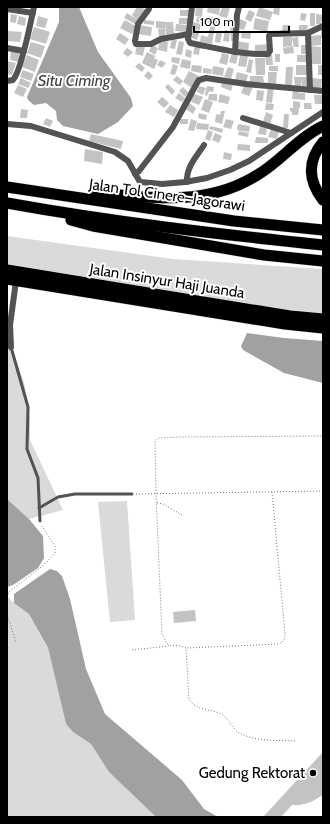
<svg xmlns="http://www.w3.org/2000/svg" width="330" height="824" font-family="Cabin,sans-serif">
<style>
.green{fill:#dadada}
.water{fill:#a1a1a1}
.building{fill:#c3c3c3}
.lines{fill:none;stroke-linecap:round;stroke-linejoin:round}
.highway-casing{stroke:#dbdbdb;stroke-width:12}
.path{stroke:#757575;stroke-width:1;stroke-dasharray:1 2;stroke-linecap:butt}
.lane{stroke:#535353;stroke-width:3}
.street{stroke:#535353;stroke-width:6}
.highway{stroke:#000;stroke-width:11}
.poi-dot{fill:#000;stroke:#fff;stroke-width:1.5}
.labels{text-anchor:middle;stroke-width:4;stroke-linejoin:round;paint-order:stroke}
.street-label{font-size:15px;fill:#000;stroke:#fff}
.poi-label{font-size:15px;fill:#000;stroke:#fff;text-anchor:end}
.water-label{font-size:16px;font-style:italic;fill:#424242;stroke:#fff}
</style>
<rect width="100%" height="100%" fill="#fff"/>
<g class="green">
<path d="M 7,236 L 173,259 L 323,269 L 323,314 L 274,310 L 7,266 Z"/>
<path d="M 7,333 L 9,333 L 11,347 L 24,382 L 30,417 L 30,440 L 63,510 L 29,519 L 7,499 Z"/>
<path d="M 127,501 L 135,620 L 110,622 L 98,502 Z"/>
<path d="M 7,596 L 14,603 L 29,614 L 48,649 L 66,724 L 73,732 L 91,744 L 109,772 L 156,817 L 7,817 Z"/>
</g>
<g class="water">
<path d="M 59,7 L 79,7 L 98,52 L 131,98 L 133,106 L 118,122 L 98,134 L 63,126 L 57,120 L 56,111 L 46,103 L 34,105 L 28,100 L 27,97 L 59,22 Z"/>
<path d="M 247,333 L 284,338 L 323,341 L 323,383 L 284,373 L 243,350 L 241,346 Z"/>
<path d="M 7,499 L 29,519 L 43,536 L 44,558 L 38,568 L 13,585 L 7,587 Z"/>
<path d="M 50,569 L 57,571 L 62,576 L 70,599 L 86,669 L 105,714 L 182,780 L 204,809 L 218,817 L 156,817 L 109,772 L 91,744 L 73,732 L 66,724 L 48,648 L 29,614 L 14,603 L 14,594 Z"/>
</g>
<g class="building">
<path d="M 137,7 L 141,7 L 146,10 L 135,24 L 124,18 L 127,13 L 136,19 L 132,15 Z"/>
<path d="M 196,7 L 203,7 L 202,17 L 195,16 Z"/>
<path d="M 208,7 L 220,8 L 219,15 L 207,12 Z"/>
<path d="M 222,7 L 230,8 L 227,18 L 219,16 Z"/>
<path d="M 259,7 L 273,12 L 270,20 L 256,16 Z"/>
<path d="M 274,7 L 280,7 L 279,15 L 273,14 Z"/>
<rect x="180" y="10" width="10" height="6"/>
<path d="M 249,10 L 255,13 L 251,22 L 245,19 Z"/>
<path d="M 301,13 L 307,14 L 305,21 L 300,20 Z"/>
<rect x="310" y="13" width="5" height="13"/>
<path d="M 11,14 L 17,15 L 16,23 L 10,22 Z"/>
<path d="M 316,14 L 323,15 L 323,21 L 321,21 L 321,24 L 316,24 Z"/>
<path d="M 19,16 L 26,18 L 25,26 L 17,24 Z"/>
<path d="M 38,16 L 48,19 L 45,28 L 36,26 Z"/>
<path d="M 208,16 L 218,19 L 217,24 L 207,22 Z"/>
<path d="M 197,17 L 205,18 L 204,23 L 196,22 Z"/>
<rect x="179" y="18" width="11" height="6"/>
<path d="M 255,18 L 269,21 L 267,32 L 253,29 Z"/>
<path d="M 240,19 L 247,22 L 244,30 L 237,28 Z"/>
<path d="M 125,20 L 137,27 L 132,34 L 120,28 Z"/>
<path d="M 144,20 L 154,21 L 154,25 L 144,24 Z"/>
<path d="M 156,21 L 166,22 L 165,36 L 159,37 L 158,29 L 165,29 L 156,28 Z"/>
<path d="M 166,22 L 173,22 L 174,34 L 166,35 Z"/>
<path d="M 193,22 L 201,24 L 200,30 L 192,29 Z"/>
<path d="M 230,22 L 235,22 L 236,41 L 231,41 Z"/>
<path d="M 176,24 L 188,25 L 188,32 L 175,31 Z"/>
<path d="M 138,25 L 152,27 L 151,36 L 137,34 Z"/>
<path d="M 283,25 L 290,25 L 289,31 L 282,31 Z"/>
<path d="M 299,25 L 308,25 L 307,32 L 299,32 Z"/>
<path d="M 210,26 L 215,27 L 212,44 L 200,42 L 201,35 L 208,37 Z"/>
<path d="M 34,27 L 50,32 L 46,44 L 30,39 Z"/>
<path d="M 191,29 L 200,31 L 197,40 L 189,37 Z"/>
<path d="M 321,29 L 323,29 L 323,38 L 321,38 L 321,45 L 310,46 L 309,36 L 321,35 Z"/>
<path d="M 225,30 L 230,31 L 229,42 L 223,41 Z"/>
<path d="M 8,31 L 22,32 L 20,42 L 7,41 Z"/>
<path d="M 242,31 L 251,33 L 250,39 L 241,38 Z"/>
<path d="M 216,32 L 222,33 L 220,43 L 215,42 Z"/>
<path d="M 120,33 L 129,39 L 125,45 L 116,39 Z"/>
<path d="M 283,37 L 292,37 L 292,46 L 283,47 Z"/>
<path d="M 298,37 L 299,47 L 294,47 L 292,38 Z"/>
<path d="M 172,39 L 177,40 L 175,49 L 170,48 Z"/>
<path d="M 160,40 L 168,42 L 167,52 L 158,50 Z"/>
<path d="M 179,41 L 184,42 L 182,55 L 176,54 Z"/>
<path d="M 236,41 L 249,43 L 248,52 L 235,51 Z"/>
<path d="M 31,42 L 45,46 L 41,58 L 27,53 Z"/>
<path d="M 269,44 L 269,52 L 255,53 L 255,45 Z"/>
<path d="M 137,45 L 145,46 L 143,56 L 135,54 Z"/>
<path d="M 152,45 L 158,48 L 155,55 L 149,51 Z"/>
<path d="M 195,45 L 200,46 L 199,55 L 193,54 Z"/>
<path d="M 301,45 L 303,45 L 303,47 L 303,45 L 306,45 L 306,54 L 301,54 Z"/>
<path d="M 293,46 L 294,53 L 284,54 L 283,48 Z"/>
<path d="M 310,46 L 321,47 L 321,64 L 309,64 Z"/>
<path d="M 127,48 L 133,52 L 128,57 L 123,53 Z"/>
<path d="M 186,49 L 192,51 L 191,58 L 185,56 Z"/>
<path d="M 11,50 L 20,51 L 19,62 L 10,60 Z"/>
<path d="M 147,52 L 155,56 L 154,58 L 158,60 L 154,69 L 142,63 Z"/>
<path d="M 222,53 L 229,55 L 227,65 L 219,63 Z"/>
<path d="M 232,53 L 238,55 L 236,64 L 229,62 Z"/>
<rect x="275" y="54" width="5" height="8"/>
<path d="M 27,55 L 39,60 L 35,72 L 22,67 Z"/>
<path d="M 240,55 L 248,56 L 246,67 L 238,66 Z"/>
<path d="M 265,55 L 272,55 L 273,65 L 266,65 Z"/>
<rect x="297" y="55" width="11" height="7"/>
<path d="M 172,57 L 180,58 L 179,64 L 171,62 Z"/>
<path d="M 255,58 L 265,58 L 265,75 L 256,75 Z"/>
<path d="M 182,59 L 191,61 L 190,69 L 180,67 Z"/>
<path d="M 249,59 L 253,60 L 251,73 L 246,72 Z"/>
<path d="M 160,60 L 166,63 L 162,68 L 157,65 Z"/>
<path d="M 7,61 L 16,63 L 12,75 L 7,74 Z"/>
<path d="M 139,63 L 145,68 L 142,72 L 135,67 Z"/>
<path d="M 173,64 L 178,66 L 175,75 L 170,74 Z"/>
<path d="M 192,65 L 202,66 L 201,73 L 191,71 Z"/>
<rect x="296" y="65" width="12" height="10"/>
<rect x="318" y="65" width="5" height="10"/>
<path d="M 213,66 L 224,68 L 223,76 L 212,74 Z"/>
<rect x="269" y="66" width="9" height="5"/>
<path d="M 228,67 L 234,69 L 231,79 L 224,77 Z"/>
<path d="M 286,67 L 293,67 L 292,87 L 285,87 Z"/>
<path d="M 203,68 L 212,69 L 211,74 L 203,73 Z"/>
<path d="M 23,70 L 34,74 L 31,81 L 20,77 Z"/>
<path d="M 148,71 L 153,76 L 149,80 L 144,76 Z"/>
<path d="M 189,71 L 199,76 L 192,88 L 183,82 Z"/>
<path d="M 237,72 L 248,75 L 246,83 L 235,80 Z"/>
<path d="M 268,72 L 277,72 L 276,84 L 268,84 Z"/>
<path d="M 177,76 L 183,81 L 180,85 L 173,80 Z"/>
<path d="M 250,76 L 263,76 L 264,82 L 250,82 Z"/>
<path d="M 294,77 L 302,77 L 301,88 L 295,88 Z"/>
<path d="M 302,77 L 310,77 L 309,89 L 302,88 Z"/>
<path d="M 21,78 L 31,83 L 28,88 L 18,84 Z"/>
<path d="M 312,78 L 322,79 L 321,90 L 311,89 Z"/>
<path d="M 222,82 L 233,85 L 231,91 L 221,87 Z"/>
<path d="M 168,84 L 175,91 L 172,95 L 165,87 Z"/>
<path d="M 245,84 L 253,87 L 249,96 L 241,93 Z"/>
<path d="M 18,85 L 27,89 L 23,97 L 14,93 Z"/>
<path d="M 199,86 L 206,88 L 203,95 L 197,92 Z"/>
<path d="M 207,86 L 214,87 L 213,92 L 209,91 L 207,96 L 205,95 Z"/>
<path d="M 268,86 L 274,87 L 272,103 L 266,102 Z"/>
<path d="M 183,87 L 189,93 L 185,97 L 179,91 Z"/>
<path d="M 293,89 L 300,89 L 299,93 L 305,93 L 305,100 L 292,99 Z"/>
<path d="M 257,90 L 264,91 L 263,101 L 256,100 Z"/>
<path d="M 179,93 L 185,98 L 182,102 L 175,98 Z"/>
<path d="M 192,93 L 203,97 L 199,105 L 189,101 Z"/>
<path d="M 209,94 L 217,94 L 217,101 L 208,100 Z"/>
<path d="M 220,94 L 230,97 L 228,104 L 218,102 Z"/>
<path d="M 314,95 L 323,95 L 323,104 L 315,104 Z"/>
<path d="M 162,97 L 169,103 L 164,108 L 157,102 Z"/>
<path d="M 205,99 L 213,102 L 209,113 L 201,110 Z"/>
<path d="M 293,101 L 300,102 L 300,108 L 299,108 L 298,115 L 292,115 L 292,112 L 290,111 L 290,108 L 293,108 Z"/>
<path d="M 188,102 L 196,108 L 193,114 L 184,108 Z"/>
<path d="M 266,103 L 274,104 L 273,110 L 265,110 Z"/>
<path d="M 304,103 L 311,103 L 312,109 L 304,109 Z"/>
<path d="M 170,105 L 178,110 L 174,117 L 165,112 Z"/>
<path d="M 21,109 L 28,110 L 27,118 L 20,118 Z"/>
<path d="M 221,111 L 225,111 L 222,124 L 215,122 L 216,114 L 220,115 Z"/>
<path d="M 266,112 L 273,115 L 270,124 L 263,122 Z"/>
<path d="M 199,113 L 207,115 L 206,120 L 198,118 Z"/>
<path d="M 284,114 L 289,114 L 288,128 L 283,128 Z"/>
<path d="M 46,118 L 53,121 L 50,127 L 43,124 Z"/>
<rect x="180" y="119" width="8" height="5"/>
<path d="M 191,119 L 197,121 L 194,131 L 188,130 Z"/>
<path d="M 226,119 L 234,121 L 231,129 L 223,127 Z"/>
<path d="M 197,123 L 209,124 L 208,130 L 196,129 Z"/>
<path d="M 238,124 L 250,126 L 249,132 L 237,130 Z"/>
<path d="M 210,126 L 223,129 L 222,133 L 209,129 Z"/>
<path d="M 260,126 L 267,127 L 266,135 L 258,134 Z"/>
<path d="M 271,129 L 279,132 L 277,139 L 268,137 Z"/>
<path d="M 208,130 L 213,132 L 210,141 L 205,139 Z"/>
<path d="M 239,131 L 249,133 L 248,137 L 238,135 Z"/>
<path d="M 215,133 L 222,136 L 219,143 L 212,140 Z"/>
<path d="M 91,134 L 123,141 L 121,149 L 89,141 Z"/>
<path d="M 256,137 L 268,138 L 268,143 L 255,143 Z"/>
<path d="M 238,144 L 250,145 L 250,151 L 237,150 Z"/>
<path d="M 85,149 L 103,152 L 102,164 L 84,161 Z"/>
<path d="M 224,152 L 232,154 L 231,160 L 223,159 Z"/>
<path d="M 195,610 L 196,621 L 174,623 L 173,612 Z"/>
<path d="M 323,752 L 323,795 L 311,802 L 300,805 L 292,805 L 281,817 L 263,817 Z"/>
</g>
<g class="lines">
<defs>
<g id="highway">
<path d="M 323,142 C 307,161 308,181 323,200"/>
<path d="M 7,187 L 234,221 L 323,230"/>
<path d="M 95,193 C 155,197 209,208 262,172 C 283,158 300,137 323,126"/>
<path d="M 7,203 C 112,222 217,234 323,245"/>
<path d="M 71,220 L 93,226 L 264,255 L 323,261"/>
<path d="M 7,270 L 290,316 L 323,319"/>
<path d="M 7,279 L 285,324 L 323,328"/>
</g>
</defs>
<use href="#highway" class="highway-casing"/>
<g class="path">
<path d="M 136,494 L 323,491"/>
<path d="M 157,503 L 163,504 L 184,516"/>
<path d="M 7,597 L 9,592 L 45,564 L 55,553 L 55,546 L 42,526"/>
<path d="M 7,614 L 16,643"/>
<path d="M 187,648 L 279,644 C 284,641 285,639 285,634 L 272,492"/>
<path d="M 132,650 L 169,646"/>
<path d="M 295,741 C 278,740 253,742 238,732 C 231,727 229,718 221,714 C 210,708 197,712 189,699 L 186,648 C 180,644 173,647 167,644 L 162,634 L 156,495 L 155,441 L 159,438 L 180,437 L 323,436"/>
</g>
<g class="lane">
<path d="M 11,347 L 28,407 L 27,449 L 38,478 L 40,521"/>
<path d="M 39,508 L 58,497 L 75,494 L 132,494"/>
</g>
<g class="street">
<path d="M 192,7 L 188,39 L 190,43 C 216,48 242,55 268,54 L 270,51 L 269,36 L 270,34 L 308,33 L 323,26"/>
<path d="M 7,9 L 33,13"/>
<path d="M 149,9 L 138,24 L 135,41 L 136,44 L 151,44 L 161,39 L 189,34"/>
<path d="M 308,33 L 310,90"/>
<path d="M 7,48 L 24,51"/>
<path d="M 235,52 L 237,15 L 239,7"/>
<path d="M 7,81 L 13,80 C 21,72 31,21 34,7"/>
<path d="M 243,118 L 291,133"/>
<path d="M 7,124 L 31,126 L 115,152 L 128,161 L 140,182 L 162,184 L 185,182 L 207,178 L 230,170 L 249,161 L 323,112"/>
<path d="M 135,174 L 139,171 L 173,127 L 197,83 L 199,80 L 206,78 L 246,84 L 323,91"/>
<path d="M 187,182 C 186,167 197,156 204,145"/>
<path d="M 11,347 L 10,325 L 16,281"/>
</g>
<use href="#highway" class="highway"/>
</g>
<circle class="poi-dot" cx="313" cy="773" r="4"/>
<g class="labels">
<g class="street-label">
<text transform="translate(167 195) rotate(8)" y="5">Jalan Tol Cinere–Jagorawi</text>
<text transform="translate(167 281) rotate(9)" y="5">Jalan Insinyur Haji Juanda</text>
</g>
<g class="poi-label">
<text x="305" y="778">Gedung Rektorat</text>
</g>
<g class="water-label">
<text x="74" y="86">Situ Ciming</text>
</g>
</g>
<rect width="330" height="824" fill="none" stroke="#000000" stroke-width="16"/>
<path d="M194 26v6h95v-6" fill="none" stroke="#000000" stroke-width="2"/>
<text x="200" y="26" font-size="12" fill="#000000" stroke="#ffffff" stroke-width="3" paint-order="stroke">100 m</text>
</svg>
